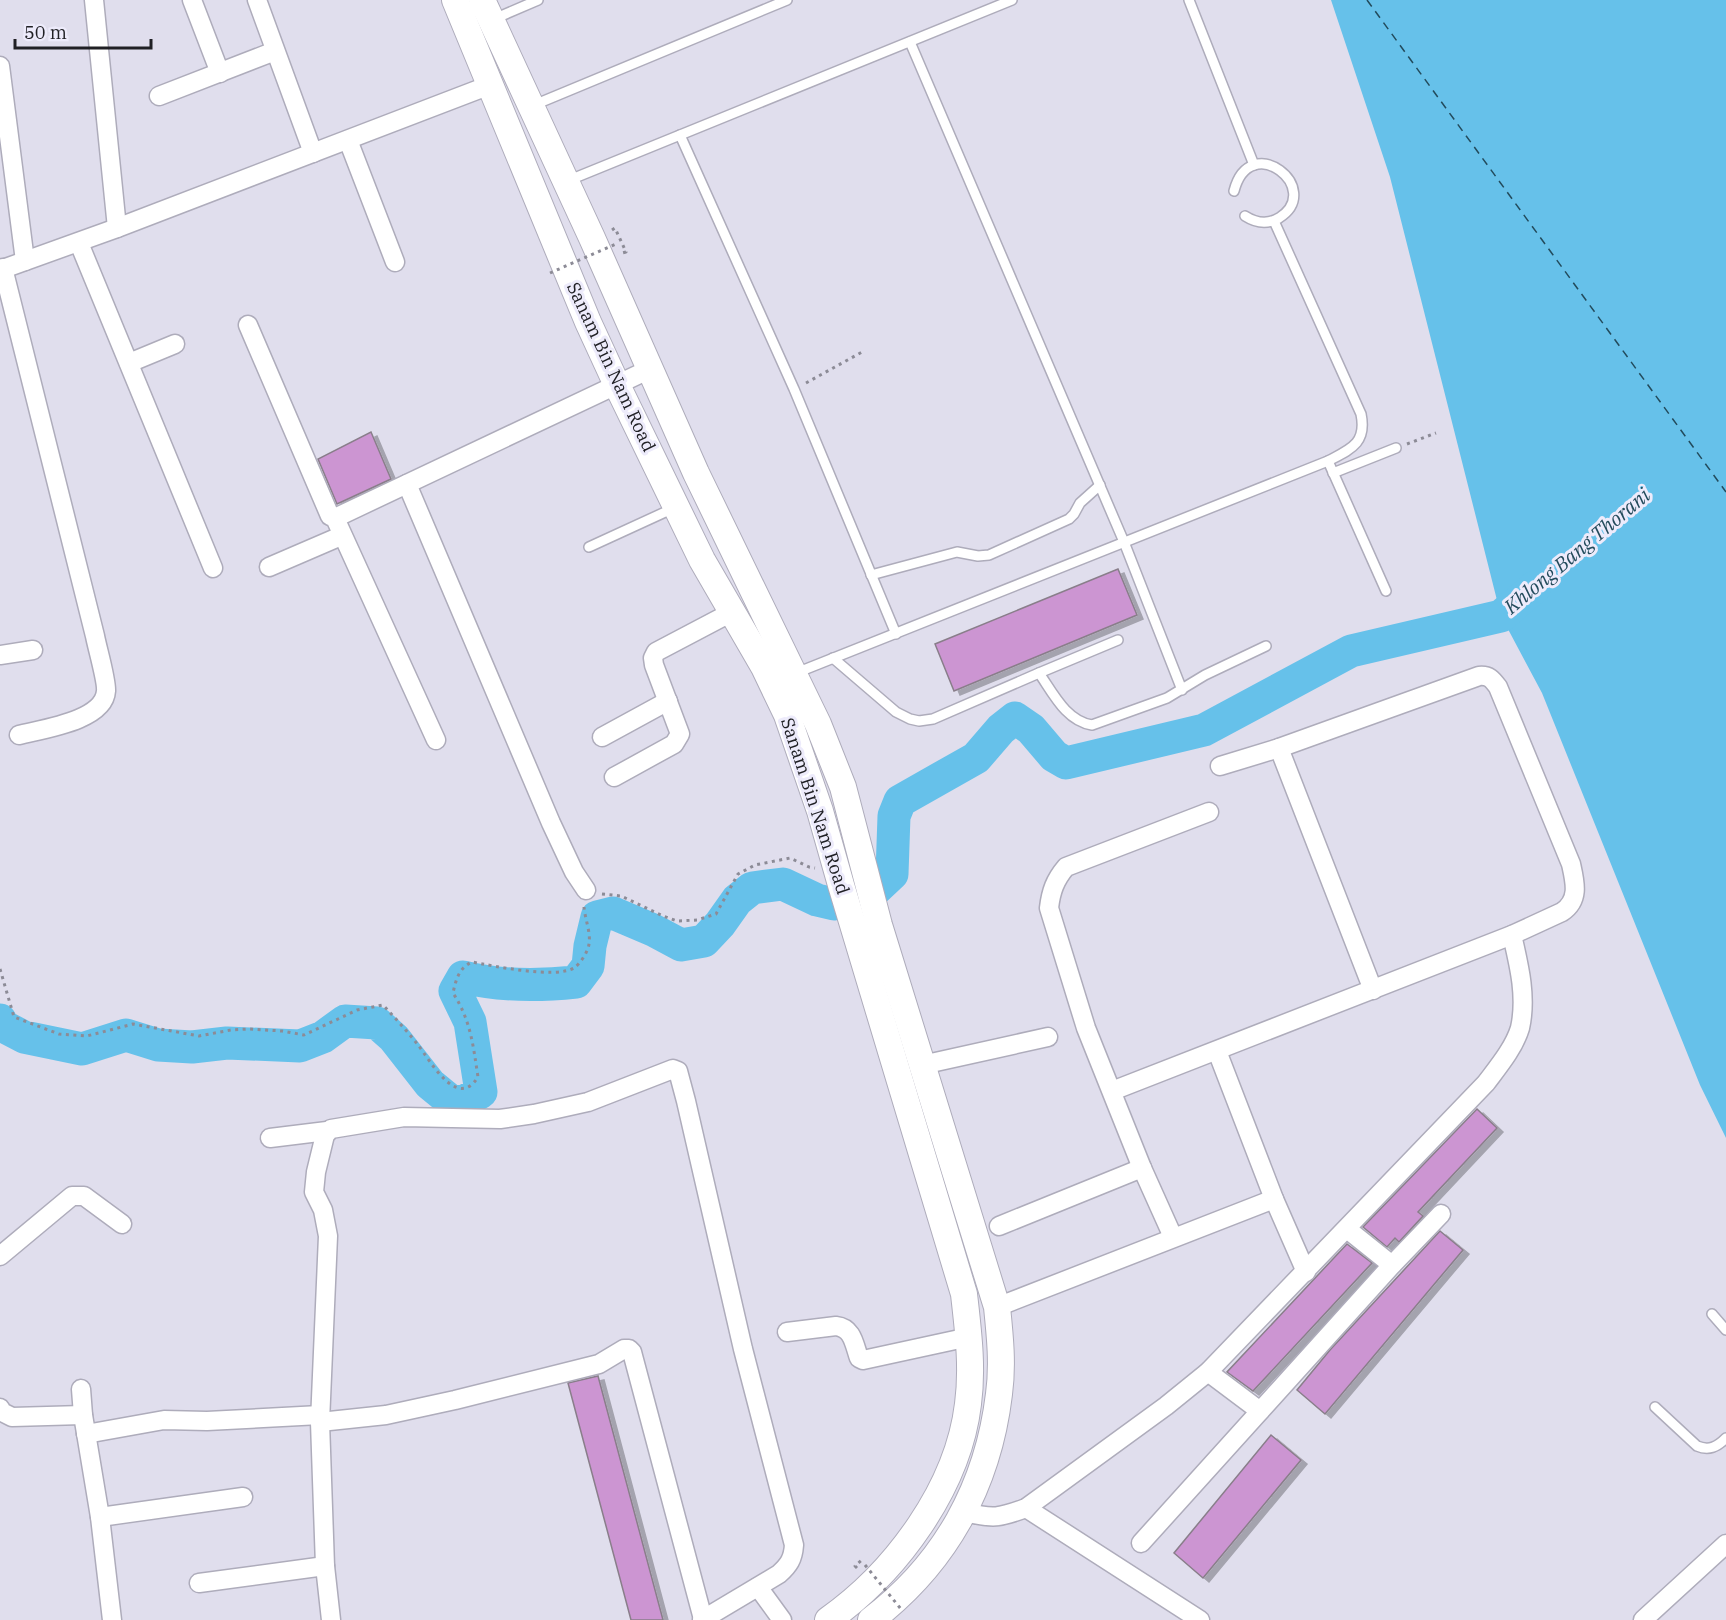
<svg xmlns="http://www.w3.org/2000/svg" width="1726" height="1620" font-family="'IBM Plex Serif',serif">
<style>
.water{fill:#66c1ea}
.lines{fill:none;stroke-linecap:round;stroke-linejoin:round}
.river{stroke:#66c1ea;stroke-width:33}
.ferry{stroke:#234b5c;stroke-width:1.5;stroke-dasharray:8 6;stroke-linecap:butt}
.building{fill:#cc95d2;stroke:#897e8a;stroke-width:1.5;filter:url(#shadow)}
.service-casing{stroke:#aeacbb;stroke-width:12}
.minor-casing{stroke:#aeacbb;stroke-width:21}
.secondary-casing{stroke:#aeacbb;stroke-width:28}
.path{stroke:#8c8b96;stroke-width:3;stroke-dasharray:3 4.5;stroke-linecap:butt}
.service{stroke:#fff;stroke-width:9}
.minor{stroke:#fff;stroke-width:18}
.secondary{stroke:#fff;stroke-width:26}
.path-bridge{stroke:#8c8b96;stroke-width:3;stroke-dasharray:3 4.5;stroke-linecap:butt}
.labels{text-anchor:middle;stroke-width:6;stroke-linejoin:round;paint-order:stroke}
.street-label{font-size:18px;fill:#202025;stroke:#edebfb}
.water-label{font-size:20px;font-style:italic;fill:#234b5c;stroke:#edebfb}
</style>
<defs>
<filter id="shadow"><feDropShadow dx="6" dy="4" stdDeviation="0" flood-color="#0004"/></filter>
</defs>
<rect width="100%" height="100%" fill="#e0deed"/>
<path class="water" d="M 1331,0 L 1726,0 L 1726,1138 L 1700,1085 L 1542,693 L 1501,616 L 1390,177 Z"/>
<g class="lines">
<path class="river" d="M 0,1020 L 3,1026 L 24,1037 L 82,1049 L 126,1035 L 158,1045 L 192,1047 L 227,1043 L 300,1046 L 323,1037 L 345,1021 L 377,1023 L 394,1038 L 430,1084 L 452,1102 L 465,1101 L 481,1092 L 470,1022 L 455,991 L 463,977 C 499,986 538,986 576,982 L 588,966 L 590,946 L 597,917 L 613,913 L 653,930 L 681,945 L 704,941 L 720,924 L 737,900 L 752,888 L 783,884 L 817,900 L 834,904 L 852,901 L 876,889 L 892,874 L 894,816 L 900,801 L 976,758 L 1001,729 L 1015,718 L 1031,729 L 1054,756 L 1066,763 L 1204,730 L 1351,651 L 1501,616 L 1535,587"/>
<path class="ferry" d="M 1367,0 L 1726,492"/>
</g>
<g class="building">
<path d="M 371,432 L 391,479 L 337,504 L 318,459 Z"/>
<path d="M 1118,569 L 1137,615 L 954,691 L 935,644 Z"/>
<path d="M 1477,1109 L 1497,1128 L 1418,1212 L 1423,1216 L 1399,1242 L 1395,1238 L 1387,1247 L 1363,1227 Z"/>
<path d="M 1440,1231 L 1463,1250 L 1325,1414 L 1297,1390 L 1330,1350 Z"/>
<path d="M 1347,1244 L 1372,1263 L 1253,1391 L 1227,1372 Z"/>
<path d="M 598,1376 L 663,1620 L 631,1620 L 568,1383 Z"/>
<path d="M 1271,1435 L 1301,1460 L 1203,1578 L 1174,1553 Z"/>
</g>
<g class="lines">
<defs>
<g id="service">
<path d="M 1189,0 L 1254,165"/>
<path d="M 494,19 L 538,0"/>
<path d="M 910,42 L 1124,542 L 1182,690"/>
<path d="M 534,105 L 787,0"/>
<path d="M 680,135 L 794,389 L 896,634"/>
<path d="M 567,181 L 1012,0"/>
<path d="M 1234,191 C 1250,129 1325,189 1279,218 C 1267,225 1256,223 1245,216"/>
<path d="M 1328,461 L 1386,591"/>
<path d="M 1333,473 L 1396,448"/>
<path d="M 589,547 L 674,508"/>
<path d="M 871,575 L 957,552 L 978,556 L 989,555 L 1069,519 L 1074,514 L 1080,503 L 1100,485"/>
<path d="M 833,658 L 896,712 L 910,719 L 919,721 L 933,719 L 1039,673 C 1053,693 1066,721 1092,725 L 1167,698 L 1205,675 L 1266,646"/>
<path d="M 796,673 L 1328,461 C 1351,449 1367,443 1361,414 L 1274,221"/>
<path d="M 1039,673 L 1118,640"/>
<path d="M 1712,1314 L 1726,1330"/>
<path d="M 1655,1407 L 1697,1446 C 1709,1451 1717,1447 1726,1438"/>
</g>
<g id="minor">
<path d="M 94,0 L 117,228"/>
<path d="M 192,0 L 220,73"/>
<path d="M 257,0 L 313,153"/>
<path d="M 0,66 L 25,261"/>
<path d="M 159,96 L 275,51"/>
<path d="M 348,140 L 395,262"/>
<path d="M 79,243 L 213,568"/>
<path d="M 3,268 L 95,636 C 97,647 107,681 106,691 C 104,721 42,729 19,735"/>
<path d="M 0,270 L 117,228 L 490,85"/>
<path d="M 248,325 L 330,516 L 335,518 L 436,740"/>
<path d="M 129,363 L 175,344"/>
<path d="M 407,484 L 551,823 L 574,872 L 586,890"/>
<path d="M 335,518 L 650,369"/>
<path d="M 269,567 L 341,536"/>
<path d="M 0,655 L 33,650"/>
<path d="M 602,737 L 668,701"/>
<path d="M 1279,748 L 1373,990"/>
<path d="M 614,777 L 674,744 L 680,734 L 654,665 L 653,658 L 656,652 L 732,612"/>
<path d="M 1217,1051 L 1274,1199 L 1306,1272"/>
<path d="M 922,1065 L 1048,1037"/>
<path d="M 1112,1091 L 1512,935 L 1562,912 C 1580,900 1575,882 1571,864 L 1498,687 C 1492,679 1489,675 1479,676 L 1279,748 L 1220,766"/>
<path d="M 270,1138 L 327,1131"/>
<path d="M 999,1226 L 1142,1168"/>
<path d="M 1347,1229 L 1392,1265"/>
<path d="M 1173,1237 L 1142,1168 L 1086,1028 L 1049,908 C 1051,891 1055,880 1066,867 L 1209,812"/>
<path d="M 0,1256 L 72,1196 L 84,1196 L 122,1224"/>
<path d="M 997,1307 L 1274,1199"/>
<path d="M 787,1332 L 836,1326 C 853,1328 854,1344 859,1358 L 863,1360 L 969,1337"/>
<path d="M 1208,1372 L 1260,1411"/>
<path d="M 81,1389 L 83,1415 L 100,1517 L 112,1620"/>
<path d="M 0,1408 L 2,1412 L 12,1417 L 83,1415"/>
<path d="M 320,1422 L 386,1415 L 455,1400 L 599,1364 L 624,1349 L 629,1349 L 632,1352 L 703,1619"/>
<path d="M 86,1434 L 164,1420 L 207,1421 L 320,1415"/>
<path d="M 1026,1508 L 1200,1620"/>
<path d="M 965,1512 C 993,1519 999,1518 1026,1508 L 1166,1406 L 1208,1372 L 1486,1083 C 1498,1067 1514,1048 1520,1028 C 1527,997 1519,965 1512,935"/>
<path d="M 100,1517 L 243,1497"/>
<path d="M 1141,1543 L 1392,1265 L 1441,1214"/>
<path d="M 199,1583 L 325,1566"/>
<path d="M 758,1587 L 782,1620"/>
<path d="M 331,1620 L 325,1566 L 320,1422 L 328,1236 L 323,1210 L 314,1192 L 316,1172 L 325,1135 L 331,1129 L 404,1117 L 500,1119 L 534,1114 L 588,1102 L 673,1069 L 678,1071 L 686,1101 L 743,1349 L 794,1545 C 793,1559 789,1565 779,1574 L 702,1620"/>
<path d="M 1643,1620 L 1726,1544"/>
</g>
<g id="secondary">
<path d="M 455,0 L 588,322 L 617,385 L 702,560 L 764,667 L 787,715 L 820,811 L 841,885 L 964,1294 C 968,1330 973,1367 968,1404 C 958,1488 896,1572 828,1620"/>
<path d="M 482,0 L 592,238 L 696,473 L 818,724 L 843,787 L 879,925 L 997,1307 C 1000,1336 1003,1365 999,1394 C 988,1486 945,1564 871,1620"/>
</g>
</defs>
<use href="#service" class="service-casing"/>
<use href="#minor" class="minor-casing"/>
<use href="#secondary" class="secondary-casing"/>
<g class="path">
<path d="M 612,230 L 615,228 L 626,252 L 622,253"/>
<path d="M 806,383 L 862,352"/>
<path d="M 1407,444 L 1436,433"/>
<path d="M 602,894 L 621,896 L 663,916 L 677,921 L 697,920 L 716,914 L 738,874 L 755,865 L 790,858 L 809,867 L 815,868"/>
<path d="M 0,969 L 14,1017 L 59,1034 L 87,1036 L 133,1024 L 199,1036 L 231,1030 L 249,1029 L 282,1031 L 304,1035 L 357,1010 L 383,1005 C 395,1018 407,1031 418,1045 C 430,1060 457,1111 478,1077 C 473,1045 471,1021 453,993 C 456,979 459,968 472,962 C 494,966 555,979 574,968 C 580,964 588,952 589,944 C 591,933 585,919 584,907"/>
<path d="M 857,1568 L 855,1566 L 863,1559"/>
</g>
<use href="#service" class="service"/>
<use href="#minor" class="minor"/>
<use href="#secondary" class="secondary"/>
<g class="path-bridge">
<path d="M 550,273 L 618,243"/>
<path d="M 865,1565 L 901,1609"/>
</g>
</g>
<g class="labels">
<g class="street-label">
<text transform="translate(611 367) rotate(65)" y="6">Sanam Bin Nam Road</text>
<text transform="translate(815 806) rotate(72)" y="6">Sanam Bin Nam Road</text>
</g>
<g class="water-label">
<text transform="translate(1577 551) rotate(-40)" y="7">Khlong Bang Thorani</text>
</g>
</g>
<path d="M15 39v9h136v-9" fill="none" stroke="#202025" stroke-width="3"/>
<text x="24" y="39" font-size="18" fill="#202025" stroke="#edebfb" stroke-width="4.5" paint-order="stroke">50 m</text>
</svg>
